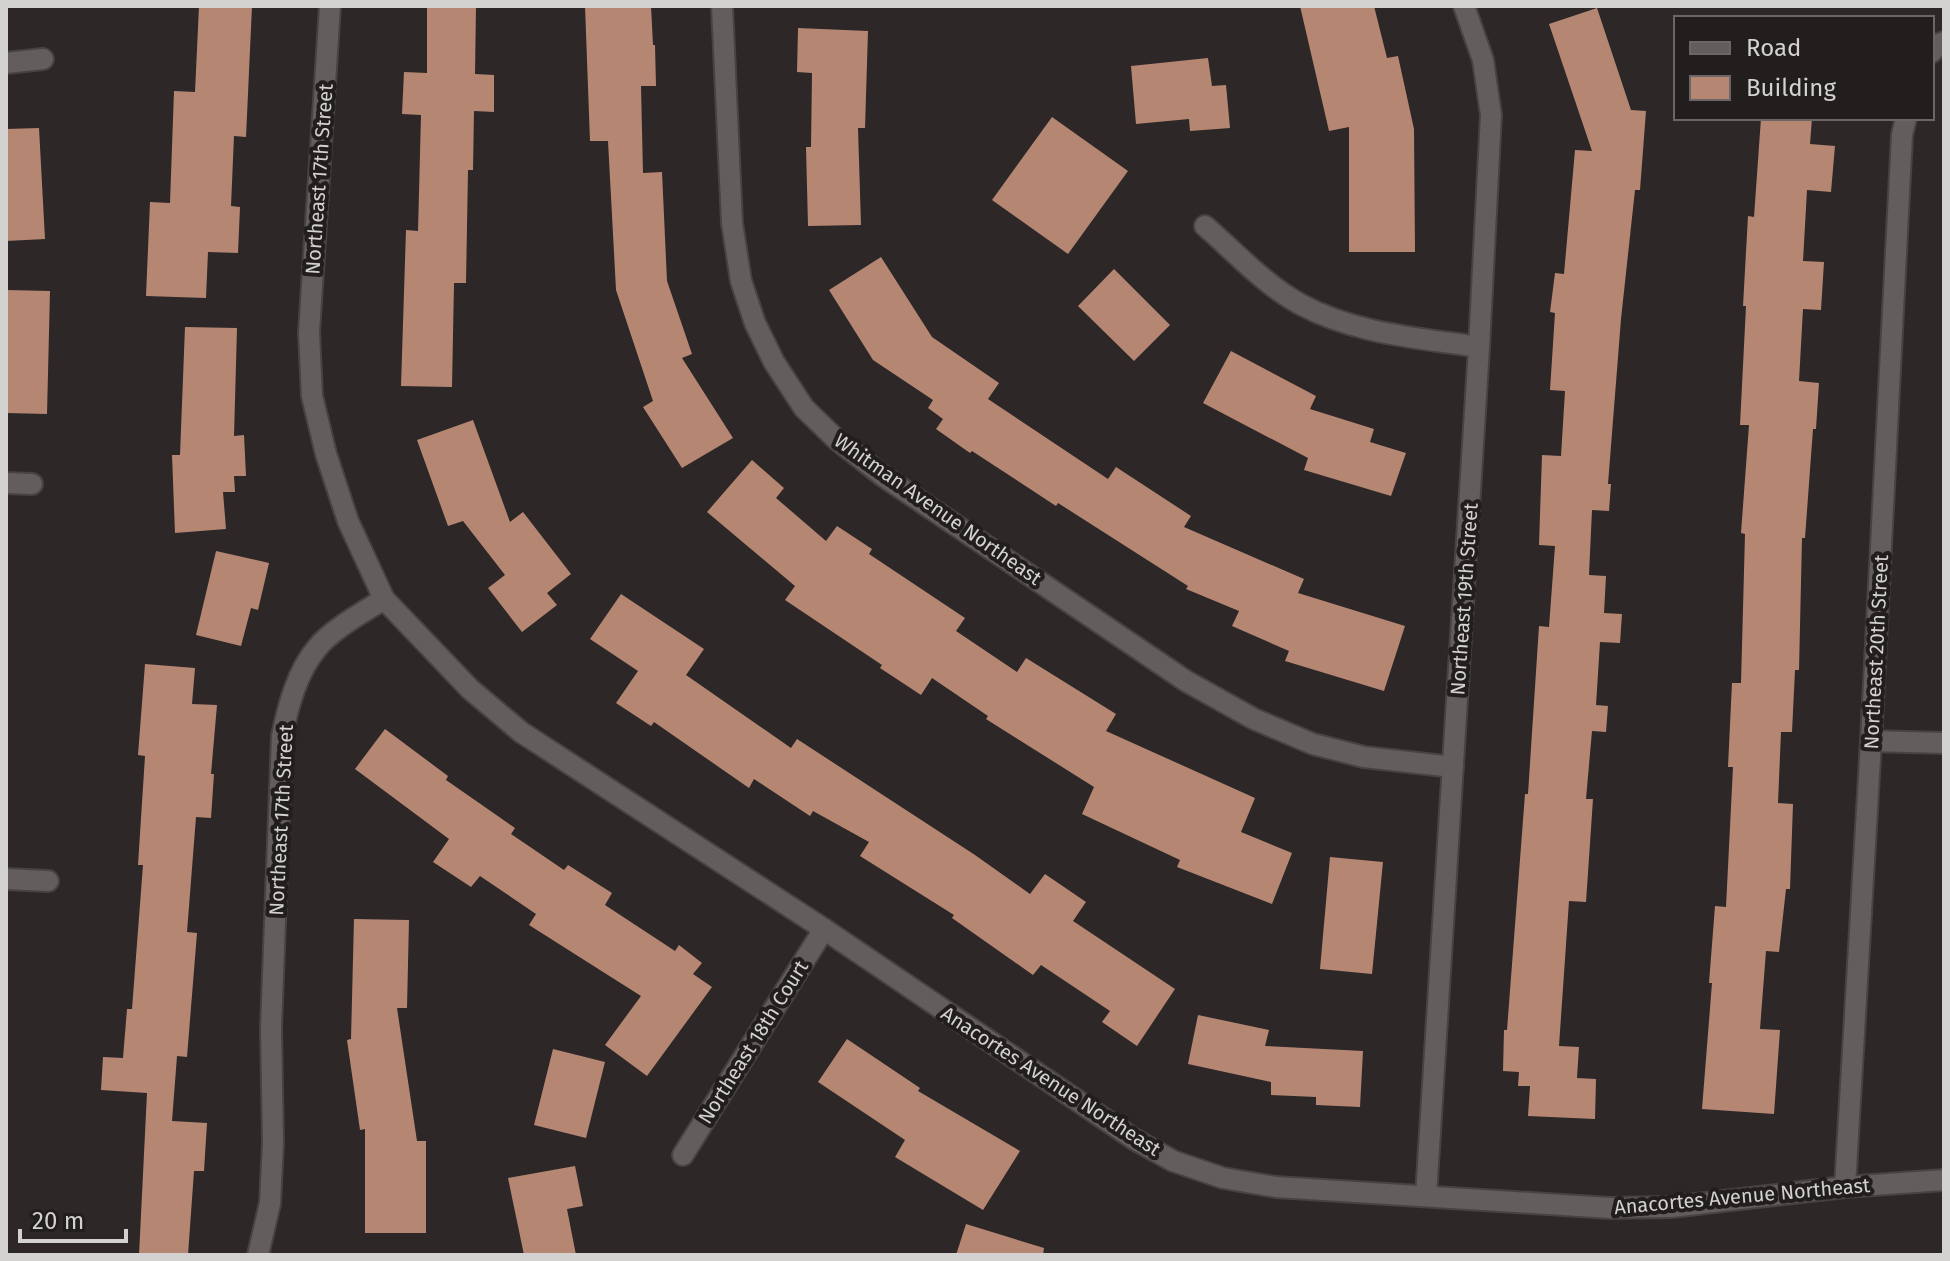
<svg xmlns="http://www.w3.org/2000/svg" width="1950" height="1261" font-family="'Fira Sans',sans-serif">
<style>
.building{fill:#b58773}
.lines{fill:none;stroke-linecap:round;stroke-linejoin:round}
.minor-casing{stroke:#474243;stroke-width:24}
.minor{stroke:#635d5d;stroke-width:20}
.labels{text-anchor:middle;stroke-width:8;stroke-linejoin:round;paint-order:stroke}
.street-label{font-size:20px;fill:#d4d1d1;stroke:#231e1e}
</style>
<rect width="100%" height="100%" fill="#2d2728"/>
<g class="building">
<path d="M 199,6 L 252,6 L 246,137 L 234,136 L 231,206 L 240,207 L 238,253 L 208,252 L 206,298 L 146,296 L 150,202 L 170,203 L 174,91 L 195,92 Z"/>
<path d="M 427,6 L 476,6 L 475,74 L 494,75 L 494,112 L 474,111 L 473,170 L 468,170 L 466,283 L 454,283 L 452,387 L 401,386 L 406,230 L 418,231 L 421,115 L 402,114 L 404,72 L 427,73 Z"/>
<path d="M 585,6 L 651,6 L 653,45 L 655,45 L 656,86 L 641,86 L 643,173 L 662,172 L 667,281 L 692,354 L 682,358 L 733,438 L 682,468 L 643,407 L 653,401 L 616,290 L 608,141 L 590,141 Z"/>
<path d="M 1300,6 L 1374,6 L 1387,58 L 1398,56 L 1414,129 L 1415,252 L 1349,252 L 1349,127 L 1329,131 Z"/>
<path d="M 1597,8 L 1631,110 L 1646,111 L 1640,190 L 1635,190 L 1621,319 L 1608,484 L 1611,484 L 1609,511 L 1592,510 L 1589,575 L 1606,576 L 1604,613 L 1622,614 L 1620,643 L 1600,642 L 1596,705 L 1608,706 L 1606,732 L 1592,731 L 1586,799 L 1593,799 L 1586,902 L 1569,901 L 1559,1046 L 1579,1047 L 1577,1078 L 1596,1079 L 1595,1119 L 1528,1116 L 1530,1086 L 1518,1086 L 1519,1072 L 1503,1071 L 1504,1030 L 1507,1030 L 1525,794 L 1528,794 L 1539,626 L 1549,627 L 1555,546 L 1539,545 L 1542,455 L 1561,456 L 1565,391 L 1550,390 L 1555,313 L 1550,312 L 1555,273 L 1564,274 L 1575,150 L 1592,151 L 1549,24 Z"/>
<path d="M 798,28 L 868,31 L 865,128 L 858,128 L 861,225 L 808,226 L 806,147 L 811,147 L 812,73 L 797,72 Z"/>
<path d="M 1208,58 L 1212,86 L 1226,85 L 1230,128 L 1190,131 L 1189,119 L 1136,124 L 1131,66 Z"/>
<path d="M 1052,117 L 1128,171 L 1068,254 L 992,200 Z"/>
<path d="M 1761,118 L 1812,118 L 1810,144 L 1835,146 L 1831,192 L 1807,190 L 1803,261 L 1824,262 L 1821,310 L 1803,309 L 1799,381 L 1819,383 L 1816,429 L 1813,429 L 1805,538 L 1802,538 L 1799,670 L 1795,670 L 1792,732 L 1781,732 L 1778,803 L 1793,804 L 1790,889 L 1786,889 L 1779,952 L 1766,951 L 1760,1029 L 1780,1030 L 1774,1114 L 1702,1109 L 1712,983 L 1709,983 L 1715,906 L 1726,907 L 1733,767 L 1728,767 L 1732,683 L 1741,683 L 1745,534 L 1741,533 L 1749,425 L 1740,425 L 1746,306 L 1743,306 L 1748,216 L 1754,217 Z"/>
<path d="M 39,128 L 45,239 L 6,241 L 6,129 Z"/>
<path d="M 881,257 L 932,337 L 999,383 L 988,399 L 1108,479 L 1116,467 L 1191,516 L 1184,527 L 1304,579 L 1298,593 L 1405,626 L 1384,691 L 1285,661 L 1289,651 L 1232,626 L 1239,611 L 1186,589 L 1188,586 L 1058,503 L 1056,506 L 972,451 L 970,453 L 936,429 L 943,419 L 928,408 L 933,400 L 873,360 L 829,290 Z"/>
<path d="M 1114,269 L 1170,325 L 1134,361 L 1078,306 Z"/>
<path d="M 6,290 L 50,291 L 47,414 L 6,413 Z"/>
<path d="M 185,327 L 237,328 L 234,436 L 244,435 L 246,476 L 234,476 L 235,492 L 223,492 L 226,529 L 175,533 L 172,455 L 180,455 Z"/>
<path d="M 1231,351 L 1316,396 L 1310,409 L 1374,429 L 1370,442 L 1406,453 L 1391,496 L 1304,470 L 1308,458 L 1203,403 Z"/>
<path d="M 473,420 L 510,522 L 523,512 L 571,574 L 547,593 L 557,605 L 522,632 L 488,588 L 505,575 L 463,521 L 448,526 L 417,440 Z"/>
<path d="M 752,460 L 784,488 L 776,498 L 826,541 L 837,526 L 872,549 L 869,554 L 965,618 L 956,631 L 1017,672 L 1026,658 L 1116,714 L 1106,731 L 1255,798 L 1241,832 L 1292,853 L 1272,904 L 1177,867 L 1180,860 L 1082,814 L 1094,787 L 986,719 L 988,716 L 932,678 L 921,695 L 880,668 L 882,665 L 785,600 L 795,586 L 707,512 Z"/>
<path d="M 216,551 L 269,563 L 258,610 L 251,608 L 241,646 L 196,635 Z"/>
<path d="M 621,594 L 704,649 L 686,675 L 791,748 L 797,739 L 975,855 L 1030,894 L 1045,874 L 1086,902 L 1073,921 L 1175,989 L 1137,1046 L 1102,1022 L 1110,1011 L 1041,965 L 1033,975 L 952,918 L 954,915 L 860,856 L 869,842 L 813,811 L 810,816 L 754,779 L 749,788 L 654,722 L 651,726 L 616,703 L 638,671 L 590,639 Z"/>
<path d="M 145,664 L 195,668 L 192,704 L 217,705 L 211,774 L 214,774 L 211,818 L 196,817 L 187,932 L 197,933 L 187,1057 L 177,1056 L 172,1121 L 207,1123 L 204,1171 L 194,1171 L 188,1255 L 139,1255 L 147,1093 L 101,1090 L 103,1057 L 123,1058 L 127,1009 L 132,1009 L 143,865 L 138,865 L 145,756 L 138,755 Z"/>
<path d="M 385,729 L 448,776 L 446,780 L 515,828 L 511,834 L 564,870 L 568,865 L 612,893 L 605,905 L 675,951 L 679,945 L 702,963 L 693,974 L 712,987 L 647,1076 L 605,1045 L 641,996 L 529,925 L 536,914 L 480,876 L 471,887 L 433,862 L 449,839 L 355,769 Z"/>
<path d="M 1330,857 L 1383,862 L 1372,974 L 1320,969 Z"/>
<path d="M 354,919 L 409,920 L 407,1008 L 397,1008 L 417,1141 L 426,1141 L 426,1233 L 365,1233 L 365,1129 L 360,1130 L 347,1040 L 351,1039 Z"/>
<path d="M 1198,1015 L 1269,1030 L 1265,1046 L 1363,1051 L 1360,1107 L 1316,1105 L 1316,1097 L 1271,1095 L 1271,1082 L 1188,1064 Z"/>
<path d="M 847,1039 L 920,1088 L 918,1091 L 1020,1151 L 983,1210 L 895,1157 L 905,1140 L 818,1082 Z"/>
<path d="M 553,1049 L 605,1062 L 586,1138 L 534,1125 Z"/>
<path d="M 575,1166 L 583,1206 L 567,1209 L 576,1255 L 524,1255 L 508,1178 Z"/>
<path d="M 966,1224 L 1044,1248 L 1043,1255 L 956,1255 Z"/>
</g>
<g class="lines">
<defs>
<g id="minor">
<path d="M 722,6 L 732,223 L 741,281 L 755,323 L 774,362 L 804,408 L 836,439 L 883,476 L 1186,681 L 1254,719 L 1313,744 L 1364,757 L 1453,767"/>
<path d="M 1932,52 L 1936,45 L 1944,42"/>
<path d="M 6,63 L 43,59"/>
<path d="M 1205,226 C 1235,252 1265,285 1300,304 C 1355,334 1419,338 1479,347"/>
<path d="M 6,483 L 32,484"/>
<path d="M 384,599 L 470,689 L 521,732 L 824,929 L 1134,1139 L 1173,1161 L 1223,1178 L 1276,1187 L 1610,1208 L 1671,1207 L 1845,1187 L 1944,1180"/>
<path d="M 1871,741 L 1944,743"/>
<path d="M 6,879 L 48,881"/>
<path d="M 683,1155 L 824,929"/>
<path d="M 1845,1187 L 1871,741 L 1902,135 L 1906,118"/>
<path d="M 1426,1196 L 1479,347 L 1491,115 L 1483,60 L 1464,6"/>
<path d="M 258,1255 L 270,1203 L 273,1143 L 271,1028 L 282,736 C 288,706 297,672 317,648 C 332,629 364,612 384,599 L 348,521 L 326,454 L 312,396 L 309,333 L 330,6"/>
</g>
</defs>
<use href="#minor" class="minor-casing"/>
<use href="#minor" class="minor"/>
</g>
<g class="labels">
<g class="street-label">
<text transform="translate(319 179) rotate(-86)" y="7">Northeast 17th Street</text>
<text transform="translate(938 509) rotate(35)" y="7">Whitman Avenue Northeast</text>
<text transform="translate(1464 599) rotate(-86)" y="7">Northeast 19th Street</text>
<text transform="translate(1876 652) rotate(-87)" y="7">Northeast 20th Street</text>
<text transform="translate(281 820) rotate(-87)" y="7">Northeast 17th Street</text>
<text transform="translate(753 1042) rotate(-58)" y="7">Northeast 18th Court</text>
<text transform="translate(1051 1081) rotate(33)" y="7">Anacortes Avenue Northeast</text>
<text transform="translate(1742 1196) rotate(-5)" y="7">Anacortes Avenue Northeast</text>
</g>
</g>
<rect width="1950" height="1261" fill="none" stroke="#d4d1d1" stroke-width="16"/>
<rect x="1674" y="16" width="260" height="104" fill="#231e1e" stroke="#6a6666" stroke-width="2"/>
<rect x="1690" y="42" width="40" height="12" fill="#635d5d" stroke="#6a6666" stroke-width="2"/>
<text x="1746" y="56" font-size="24" fill="#d4d1d1">Road</text>
<rect x="1690" y="76" width="40" height="24" fill="#b58773" stroke="#6a6666" stroke-width="2"/>
<text x="1746" y="96" font-size="24" fill="#d4d1d1">Building</text>
<path d="M20 1229v12h106v-12" fill="none" stroke="#d4d1d1" stroke-width="4"/>
<text x="32" y="1229" font-size="24" fill="#d4d1d1" stroke="#231e1e" stroke-width="6" paint-order="stroke">20 m</text>
</svg>
